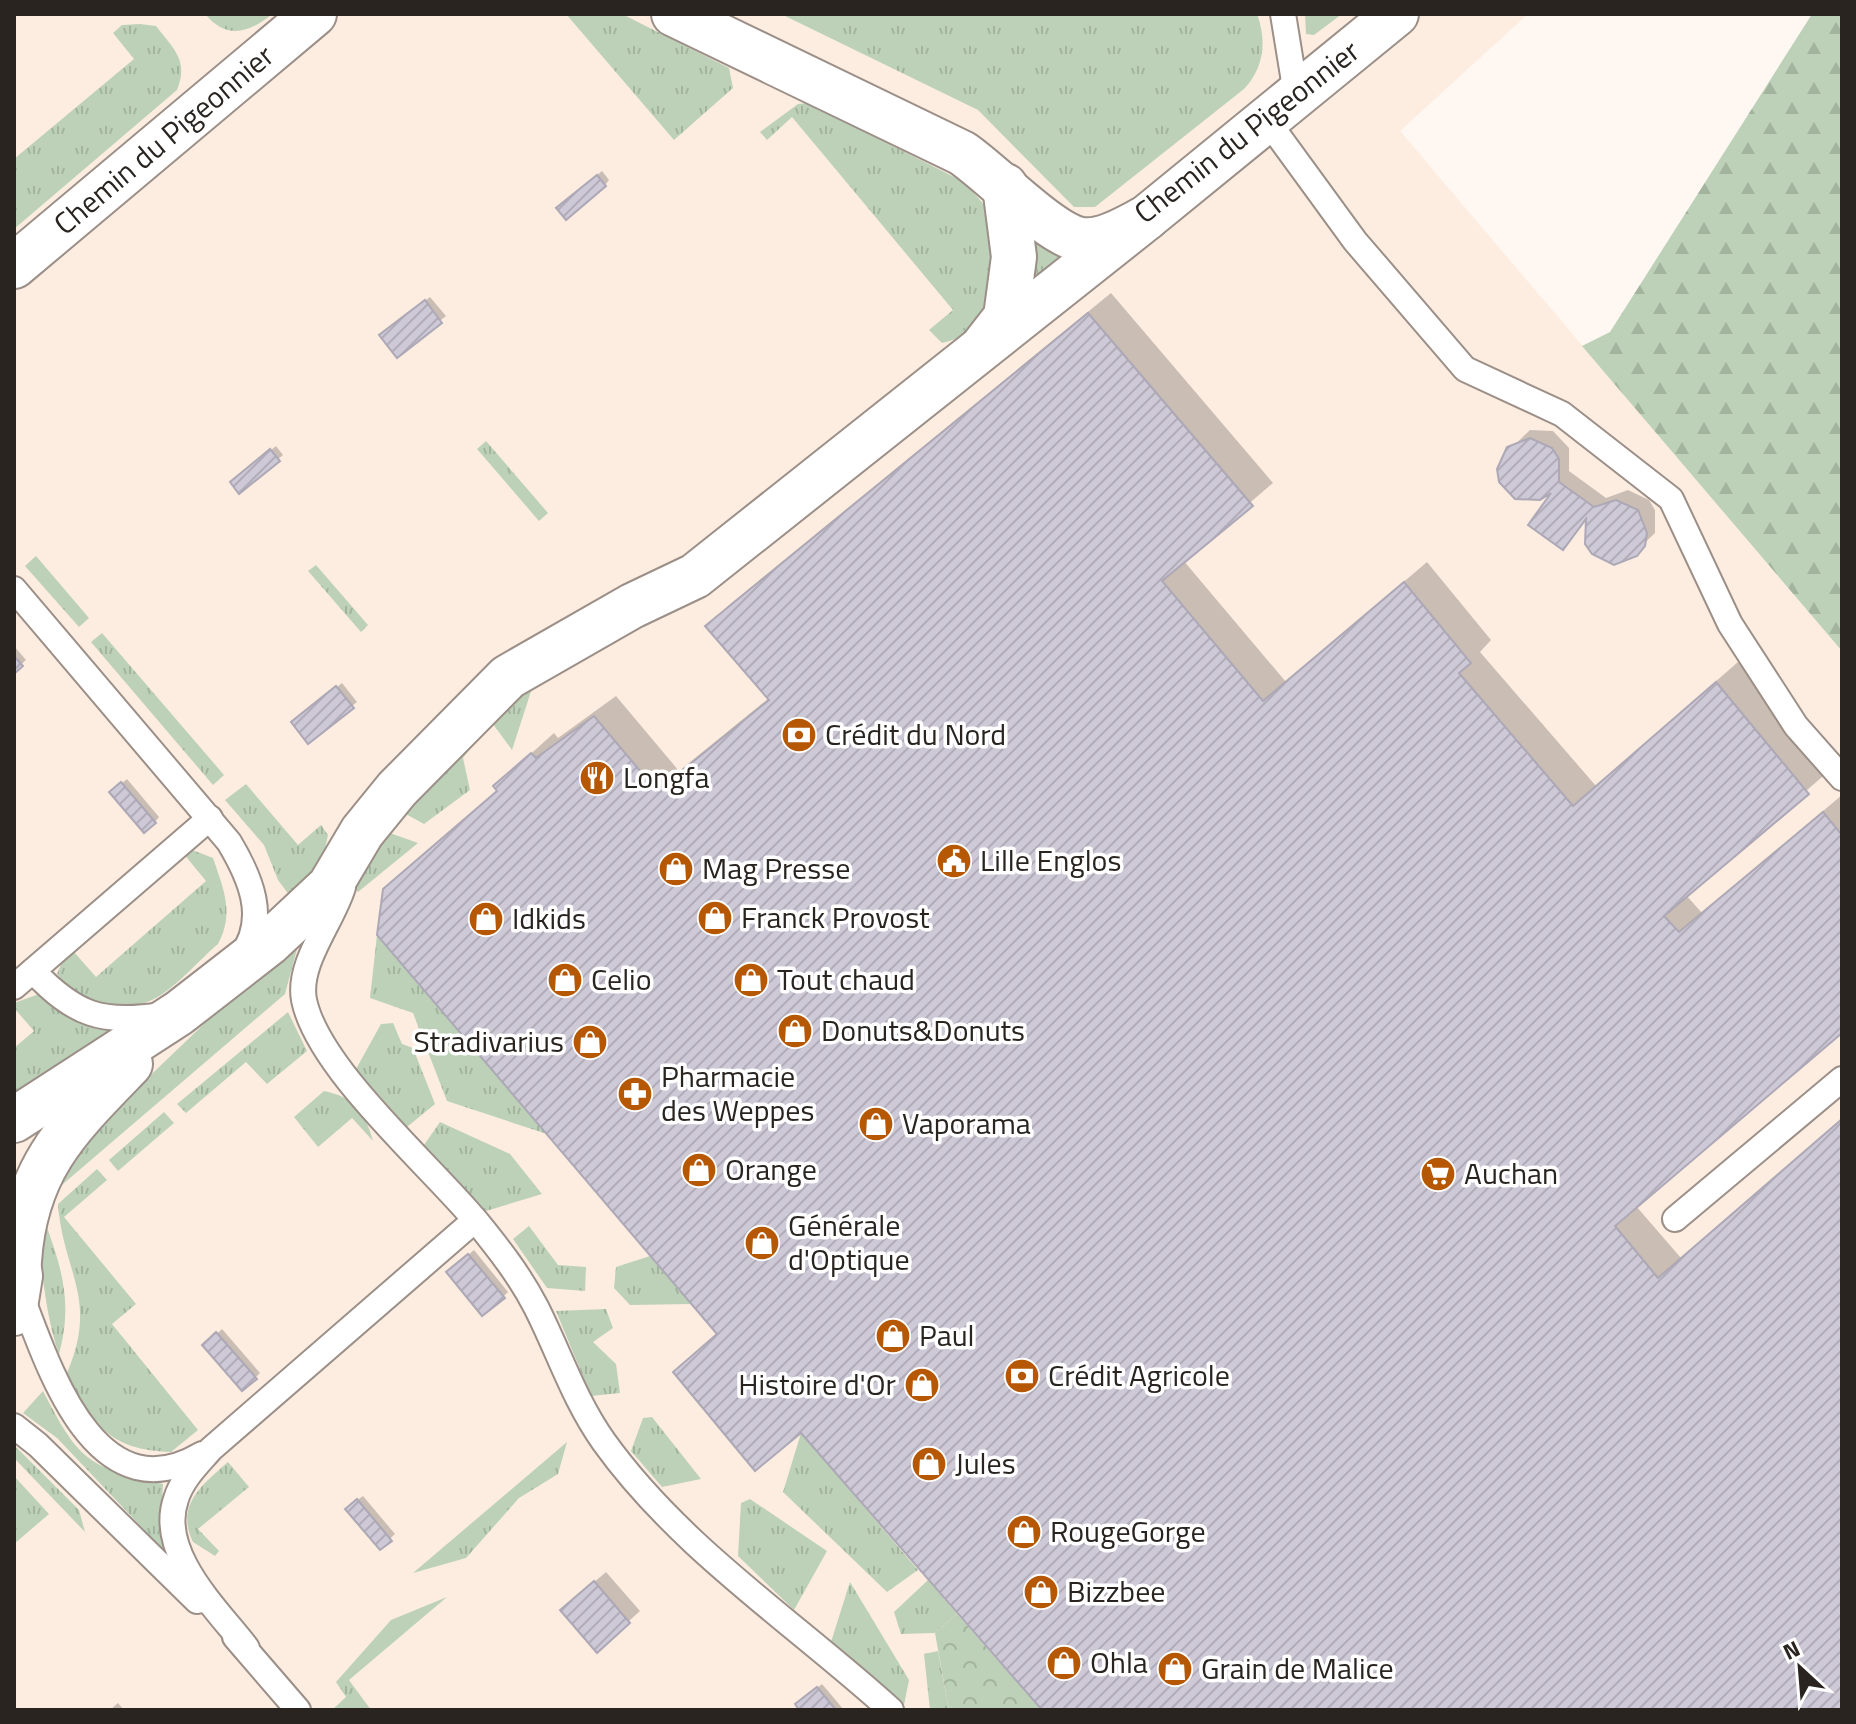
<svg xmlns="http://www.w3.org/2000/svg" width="1856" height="1724" font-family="'Titillium Web',sans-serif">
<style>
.built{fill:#fdede1}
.grass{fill:url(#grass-tufts)}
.forest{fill:url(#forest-firs)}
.park{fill:url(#park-crowns)}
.shadow{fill:#0003}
.building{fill:url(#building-hatch);stroke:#ada8b6;stroke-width:2}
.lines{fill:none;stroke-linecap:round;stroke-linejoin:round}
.service-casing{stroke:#9b8f87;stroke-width:28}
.minor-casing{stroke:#9b8f87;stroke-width:48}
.tertiary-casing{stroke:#9b8f87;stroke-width:48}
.service{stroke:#fff;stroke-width:24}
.minor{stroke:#fff;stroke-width:44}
.tertiary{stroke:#fff;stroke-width:44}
.labels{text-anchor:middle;stroke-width:7;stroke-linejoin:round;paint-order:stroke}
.street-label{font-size:30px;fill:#292420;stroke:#fff}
.poi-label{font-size:30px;fill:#292420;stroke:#fff;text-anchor:start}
</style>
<defs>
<pattern id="grass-tufts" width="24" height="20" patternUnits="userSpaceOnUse" patternTransform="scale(2)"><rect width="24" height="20" fill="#bcd1b8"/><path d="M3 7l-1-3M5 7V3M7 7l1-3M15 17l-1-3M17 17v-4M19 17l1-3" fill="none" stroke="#a2b39e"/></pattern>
<pattern id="forest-firs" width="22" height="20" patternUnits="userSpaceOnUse" patternTransform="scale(2)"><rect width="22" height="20" fill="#bcd1b8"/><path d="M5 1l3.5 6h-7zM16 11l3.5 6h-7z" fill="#a2b39e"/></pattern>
<pattern id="park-crowns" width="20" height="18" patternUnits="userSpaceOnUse" patternTransform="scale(2)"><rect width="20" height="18" fill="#bcd1b8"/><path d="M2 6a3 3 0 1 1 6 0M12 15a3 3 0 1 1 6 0" fill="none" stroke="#a2b39e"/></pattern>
<pattern id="building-hatch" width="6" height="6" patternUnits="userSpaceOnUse" patternTransform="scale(2)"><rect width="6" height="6" fill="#cec9d7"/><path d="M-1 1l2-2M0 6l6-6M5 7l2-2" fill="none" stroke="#b1acb8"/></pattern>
</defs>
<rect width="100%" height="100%" fill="#fff7f1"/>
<path class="built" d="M 14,14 L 1528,14 L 1400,131 L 1842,651 L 1842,1710 L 14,1710 Z"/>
<g class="grass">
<path d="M 205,14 L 272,14 C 248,34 226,39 205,14 Z"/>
<path d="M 566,14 L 622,14 L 729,68 L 733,88 L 674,140 Z"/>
<path d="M 781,14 L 1257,14 C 1267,41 1264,68 1244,89 L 1095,207 L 1074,207 L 978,110 Z"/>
<path d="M 1305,14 L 1342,14 L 1314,35 L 1306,34 Z"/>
<path d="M 140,24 L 156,26 C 174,49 189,61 177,90 L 14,229 L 14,159 L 134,59 L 113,33 L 122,25 Z"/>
<path d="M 808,103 L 962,181 C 976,195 989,207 995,226 C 1007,268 990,335 942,343 L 929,330 L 953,310 L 792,117 L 767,140 L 760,132 L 798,104 Z"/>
<path d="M 1031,225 L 1081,256 L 1022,292 Z"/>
<path d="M 486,441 L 548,513 L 539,521 L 477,449 Z"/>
<path d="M 36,556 L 89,618 L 79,627 L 25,566 Z"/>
<path d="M 316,565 L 368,625 L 361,632 L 308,571 Z"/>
<path d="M 102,633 L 224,775 L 213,785 L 91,642 Z"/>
<path d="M 535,679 L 512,750 L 482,709 Z"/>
<path d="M 459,730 L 471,747 L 463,758 L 470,790 L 424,824 L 393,807 Z"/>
<path d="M 246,784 L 298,845 L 321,825 L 328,835 L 320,872 L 290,896 L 278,880 L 264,845 L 225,800 Z"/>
<path d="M 376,828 L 418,843 L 358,892 L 347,882 Z"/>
<path d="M 187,848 L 213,858 C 223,888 235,913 218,944 C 198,961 175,989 152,1000 C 120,1015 76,1001 57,974 L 62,962 L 74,952 L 96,977 L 206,881 L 183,853 Z"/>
<path d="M 302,930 L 285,994 L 56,1190 L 52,1184 L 110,1114 Z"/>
<path d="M 377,935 L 547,1134 L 447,1101 L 413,1013 L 370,998 Z"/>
<path d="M 39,994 L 81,1023 L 116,1031 L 14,1102 L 14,1048 L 34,1031 L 14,1008 L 14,1003 Z"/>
<path d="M 288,1012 L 307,1051 L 267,1084 L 246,1062 L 186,1113 L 177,1104 Z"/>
<path d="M 393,1023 L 402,1044 L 413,1048 L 435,1104 L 407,1127 L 356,1069 L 381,1024 Z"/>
<path d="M 324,1091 C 354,1097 365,1112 373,1141 L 352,1118 L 318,1147 L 294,1117 Z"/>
<path d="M 164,1112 L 174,1123 L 118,1171 L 109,1160 Z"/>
<path d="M 440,1122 L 510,1154 L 542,1194 L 486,1211 L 424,1145 Z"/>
<path d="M 97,1169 L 107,1180 L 64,1217 L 136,1304 L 112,1324 L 198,1430 L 171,1452 C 109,1450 93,1425 67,1373 C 99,1298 63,1273 58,1204 Z"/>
<path d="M 41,1211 C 60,1263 74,1299 59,1354 C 46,1319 37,1249 41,1211 Z"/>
<path d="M 529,1226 L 558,1265 L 586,1267 L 585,1291 L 547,1288 L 513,1239 Z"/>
<path d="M 650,1256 L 692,1304 L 630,1305 L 614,1288 L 616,1267 Z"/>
<path d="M 606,1309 L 613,1328 L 593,1342 L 616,1364 L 620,1393 L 591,1396 L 556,1311 Z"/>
<path d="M 43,1391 C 78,1459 87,1468 163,1484 L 160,1531 L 170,1557 L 57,1438 L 23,1413 Z"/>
<path d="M 652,1417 L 701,1479 L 662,1487 L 631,1451 L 643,1418 Z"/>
<path d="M 801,1433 L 918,1570 L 887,1592 L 783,1492 Z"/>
<path d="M 567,1442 L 558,1474 L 519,1498 L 466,1558 L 413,1573 Z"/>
<path d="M 14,1445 L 79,1510 L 85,1532 L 14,1458 Z"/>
<path d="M 228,1462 L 249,1487 L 198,1529 L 219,1551 L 215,1556 L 193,1542 C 175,1505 202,1485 228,1462 Z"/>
<path d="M 14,1476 L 49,1514 L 14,1544 Z"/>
<path d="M 750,1499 L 827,1551 L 794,1610 L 738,1556 L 741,1503 Z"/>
<path d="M 928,1580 L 957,1614 L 935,1633 L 901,1634 L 894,1612 Z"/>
<path d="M 850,1582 L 909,1680 L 903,1710 L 895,1710 L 830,1645 Z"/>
<path d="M 447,1597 L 349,1680 L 371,1710 L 332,1710 L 346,1697 L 336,1682 L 391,1620 Z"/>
<path d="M 938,1651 L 949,1710 L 930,1710 L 924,1654 Z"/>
</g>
<path class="forest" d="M 1812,14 L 1842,14 L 1842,651 L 1582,346 L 1610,332 Z"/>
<path class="park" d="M 957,1614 L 1041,1710 L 949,1710 L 935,1633 Z"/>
<g class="shadow">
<path d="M 602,171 L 609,180 L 605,185 L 563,203 Z"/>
<path d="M 1111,293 L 1273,483 L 1183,560 L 1286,682 L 1427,562 L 1491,640 L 1480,652 L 1596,786 L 1738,662 L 1829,771 L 1686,895 L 1702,913 L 1842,795 L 1842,1030 L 1636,1206 L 1681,1258 L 1842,1119 L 1842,1710 L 1046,1710 L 802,1431 L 697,1351 L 718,1332 L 385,889 L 498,790 L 495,786 L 554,733 L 558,738 L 616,696 L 679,771 L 769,698 L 708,626 L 729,605 Z"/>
<path d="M 430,297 L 446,316 L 397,355 L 387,331 Z"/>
<path d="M 1530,430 L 1553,431 L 1569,448 L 1569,471 L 1606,498 L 1628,490 L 1649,500 L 1655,510 L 1655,533 L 1626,561 L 1603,560 L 1587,543 L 1588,517 L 1563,548 L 1556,489 L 1527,500 L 1507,490 L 1499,469 L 1501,458 Z"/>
<path d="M 276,446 L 283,455 L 278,459 L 237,478 Z"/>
<path d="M 14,646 L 26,660 L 14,671 Z"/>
<path d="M 342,683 L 357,702 L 352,706 L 298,718 Z"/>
<path d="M 127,779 L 159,817 L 155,822 L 116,788 Z"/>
<path d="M 474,1250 L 508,1292 L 503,1297 L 454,1267 Z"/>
<path d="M 222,1329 L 260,1373 L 256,1377 L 205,1345 Z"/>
<path d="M 363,1496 L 395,1534 L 380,1548 L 352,1504 Z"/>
<path d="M 606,1572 L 640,1611 L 597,1650 L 573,1600 Z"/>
<path d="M 822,1684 L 844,1710 L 802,1710 L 802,1700 Z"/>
<path d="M 118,1703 L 124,1710 L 110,1710 Z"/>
</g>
<g class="building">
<path d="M 597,175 L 606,186 L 566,220 L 556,208 Z"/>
<path d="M 425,300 L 442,323 L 397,358 L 379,335 Z"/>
<path d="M 1088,313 L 1253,506 L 1162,581 L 1263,701 L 1404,582 L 1471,663 L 1459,673 L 1573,806 L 1716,682 L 1809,794 L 1664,916 L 1679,932 L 1823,812 L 1842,835 L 1842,1033 L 1615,1226 L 1658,1278 L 1842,1119 L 1842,1710 L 1042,1710 L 801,1433 L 755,1471 L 673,1372 L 717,1334 L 377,935 L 383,889 L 497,791 L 493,786 L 531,753 L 536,758 L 594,716 L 657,791 L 769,700 L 705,626 Z"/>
<path d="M 1530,438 L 1552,448 L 1559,459 L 1559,482 L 1594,507 L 1616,500 L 1638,510 L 1647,533 L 1645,546 L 1637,556 L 1614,565 L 1592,554 L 1585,544 L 1586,519 L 1563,550 L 1528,525 L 1551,493 L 1540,500 L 1515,499 L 1499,482 L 1497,469 L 1507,447 Z"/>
<path d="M 270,449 L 280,461 L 239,494 L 230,482 Z"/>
<path d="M 14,656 L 23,666 L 14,674 Z"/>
<path d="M 336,686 L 354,708 L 308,744 L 291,722 Z"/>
<path d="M 121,782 L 156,823 L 144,833 L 109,792 Z"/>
<path d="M 468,1254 L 505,1298 L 482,1316 L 446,1272 Z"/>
<path d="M 216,1332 L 257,1379 L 242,1391 L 202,1345 Z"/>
<path d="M 357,1499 L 392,1541 L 380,1550 L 345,1509 Z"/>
<path d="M 594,1581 L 630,1623 L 597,1653 L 560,1610 Z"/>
<path d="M 817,1687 L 836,1710 L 799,1710 L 795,1704 Z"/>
</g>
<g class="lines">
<defs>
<g id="service">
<path d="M 1283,14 L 1296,94"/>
<path d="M 1266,119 L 1355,241 L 1465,369 L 1562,414 L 1671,499 L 1730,624 L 1796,726 L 1842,778"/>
<path d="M 14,589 L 229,842 C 250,877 269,919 241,956"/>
<path d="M 343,887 C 333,921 297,963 304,1000 C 318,1069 430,1165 477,1222 C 499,1249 520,1276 536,1307 C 559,1352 574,1400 604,1442 C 680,1548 795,1623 891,1710"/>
<path d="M 33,971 C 75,1015 101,1024 161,1015"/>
<path d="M 14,987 L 210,818"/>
<path d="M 1675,1219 L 1842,1079"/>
<path d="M 21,1295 C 49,1368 96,1517 202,1454"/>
<path d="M 14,1426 L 38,1445 L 197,1601"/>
<path d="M 235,1637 L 298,1710"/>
<path d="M 247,1648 C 217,1609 157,1553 176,1499 C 182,1479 198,1464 211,1449 L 475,1220"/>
</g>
<g id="minor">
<path d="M 674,14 L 962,153 C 992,173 1051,236 1082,240 C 1103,243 1128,227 1146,218 L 1396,14"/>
<path d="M 14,266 L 314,14"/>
<path d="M 985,344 L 1006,317 L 1014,257 L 1005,186"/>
<path d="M 14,1120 L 179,1013 L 269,943 L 330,886 L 362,832 L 397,789 L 508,677 L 632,606 L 695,576 L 1146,218"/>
<path d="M 19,1261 C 25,1168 68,1128 130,1064"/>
</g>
<path id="tertiary" d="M 14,1235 L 20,1276 L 14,1313"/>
</defs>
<use href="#service" class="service-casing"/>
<use href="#minor" class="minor-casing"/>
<use href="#tertiary" class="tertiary-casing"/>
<use href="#service" class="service"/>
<use href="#minor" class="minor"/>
<use href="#tertiary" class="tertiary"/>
</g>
<defs>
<symbol id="bank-disc" viewBox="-11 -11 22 22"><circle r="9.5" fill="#b55703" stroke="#fff"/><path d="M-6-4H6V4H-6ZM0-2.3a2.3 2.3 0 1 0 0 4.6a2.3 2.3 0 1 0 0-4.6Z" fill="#fff"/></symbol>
<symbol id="restaurant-disc" viewBox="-11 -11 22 22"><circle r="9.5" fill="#b55703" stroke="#fff"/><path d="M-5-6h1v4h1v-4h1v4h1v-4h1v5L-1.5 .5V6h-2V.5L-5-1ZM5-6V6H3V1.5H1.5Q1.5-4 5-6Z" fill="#fff"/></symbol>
<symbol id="civic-disc" viewBox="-11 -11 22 22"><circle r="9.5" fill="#b55703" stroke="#fff"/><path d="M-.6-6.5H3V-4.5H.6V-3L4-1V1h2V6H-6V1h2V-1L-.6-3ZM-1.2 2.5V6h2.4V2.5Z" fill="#fff"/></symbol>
<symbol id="shop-disc" viewBox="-11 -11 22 22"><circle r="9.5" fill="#b55703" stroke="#fff"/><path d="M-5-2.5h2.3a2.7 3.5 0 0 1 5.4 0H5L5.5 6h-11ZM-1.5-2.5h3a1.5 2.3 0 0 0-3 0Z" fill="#fff"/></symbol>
<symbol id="pharmacy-disc" viewBox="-11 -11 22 22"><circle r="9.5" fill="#b55703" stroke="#fff"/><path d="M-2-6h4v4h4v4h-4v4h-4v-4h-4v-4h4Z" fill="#fff"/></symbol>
<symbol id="supermarket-disc" viewBox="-11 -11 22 22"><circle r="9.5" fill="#b55703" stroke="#fff"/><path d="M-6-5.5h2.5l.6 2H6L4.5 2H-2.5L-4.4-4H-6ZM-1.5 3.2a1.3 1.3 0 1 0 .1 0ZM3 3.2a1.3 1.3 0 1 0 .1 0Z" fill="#fff"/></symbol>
</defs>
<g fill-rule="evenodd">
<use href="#bank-disc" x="779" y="715" width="40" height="40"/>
<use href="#restaurant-disc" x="577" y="758" width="40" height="40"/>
<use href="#civic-disc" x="934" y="841" width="40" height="40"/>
<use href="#shop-disc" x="656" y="849" width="40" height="40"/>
<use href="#shop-disc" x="695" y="898" width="40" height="40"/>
<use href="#shop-disc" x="466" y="899" width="40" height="40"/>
<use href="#shop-disc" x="545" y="960" width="40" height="40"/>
<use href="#shop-disc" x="731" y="960" width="40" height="40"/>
<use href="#shop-disc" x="775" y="1011" width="40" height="40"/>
<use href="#shop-disc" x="570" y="1022" width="40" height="40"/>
<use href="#pharmacy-disc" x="615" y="1074" width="40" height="40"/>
<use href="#shop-disc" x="856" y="1104" width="40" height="40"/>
<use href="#shop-disc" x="679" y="1150" width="40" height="40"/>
<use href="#supermarket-disc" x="1418" y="1154" width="40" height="40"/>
<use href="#shop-disc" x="742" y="1223" width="40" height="40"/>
<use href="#shop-disc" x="873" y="1316" width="40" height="40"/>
<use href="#bank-disc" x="1002" y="1356" width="40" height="40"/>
<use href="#shop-disc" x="902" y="1365" width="40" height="40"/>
<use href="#shop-disc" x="909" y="1444" width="40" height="40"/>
<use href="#shop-disc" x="1004" y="1512" width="40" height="40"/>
<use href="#shop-disc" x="1021" y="1572" width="40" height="40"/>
<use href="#shop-disc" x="1044" y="1643" width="40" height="40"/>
<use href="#shop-disc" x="1155" y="1649" width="40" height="40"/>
</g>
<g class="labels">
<g class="street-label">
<text transform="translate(1247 132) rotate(-38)" y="10">Chemin du Pigeonnier</text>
<text transform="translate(164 140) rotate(-40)" y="10">Chemin du Pigeonnier</text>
</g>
<g class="poi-label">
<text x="825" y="745">Crédit du Nord</text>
<text x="623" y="788">Longfa</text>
<text x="980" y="871">Lille Englos</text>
<text x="702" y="879">Mag Presse</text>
<text x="741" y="928">Franck Provost</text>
<text x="512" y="929">Idkids</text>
<text x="591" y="990">Celio</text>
<text x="777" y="990">Tout chaud</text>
<text x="821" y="1041">Donuts&amp;Donuts</text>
<text x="564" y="1052" text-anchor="end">Stradivarius</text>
<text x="661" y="1087">Pharmacie<tspan x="661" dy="34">des Weppes</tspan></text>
<text x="902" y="1134">Vaporama</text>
<text x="725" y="1180">Orange</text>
<text x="1464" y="1184">Auchan</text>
<text x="788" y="1236">Générale<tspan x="788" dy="34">d'Optique</tspan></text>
<text x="919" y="1346">Paul</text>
<text x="1048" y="1386">Crédit Agricole</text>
<text x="896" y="1395" text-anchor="end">Histoire d'Or</text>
<text x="955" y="1474">Jules</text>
<text x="1050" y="1542">RougeGorge</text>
<text x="1067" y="1602">Bizzbee</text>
<text x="1090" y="1673">Ohla</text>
<text x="1201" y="1679">Grain de Malice</text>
</g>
</g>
<rect width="1856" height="1724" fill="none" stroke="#292420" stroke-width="32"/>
<g transform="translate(1800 1668) rotate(334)" stroke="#ffffff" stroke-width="6" paint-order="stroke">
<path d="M0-6L14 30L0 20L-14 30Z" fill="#292420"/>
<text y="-12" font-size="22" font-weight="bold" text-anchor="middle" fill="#292420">N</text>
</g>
</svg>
